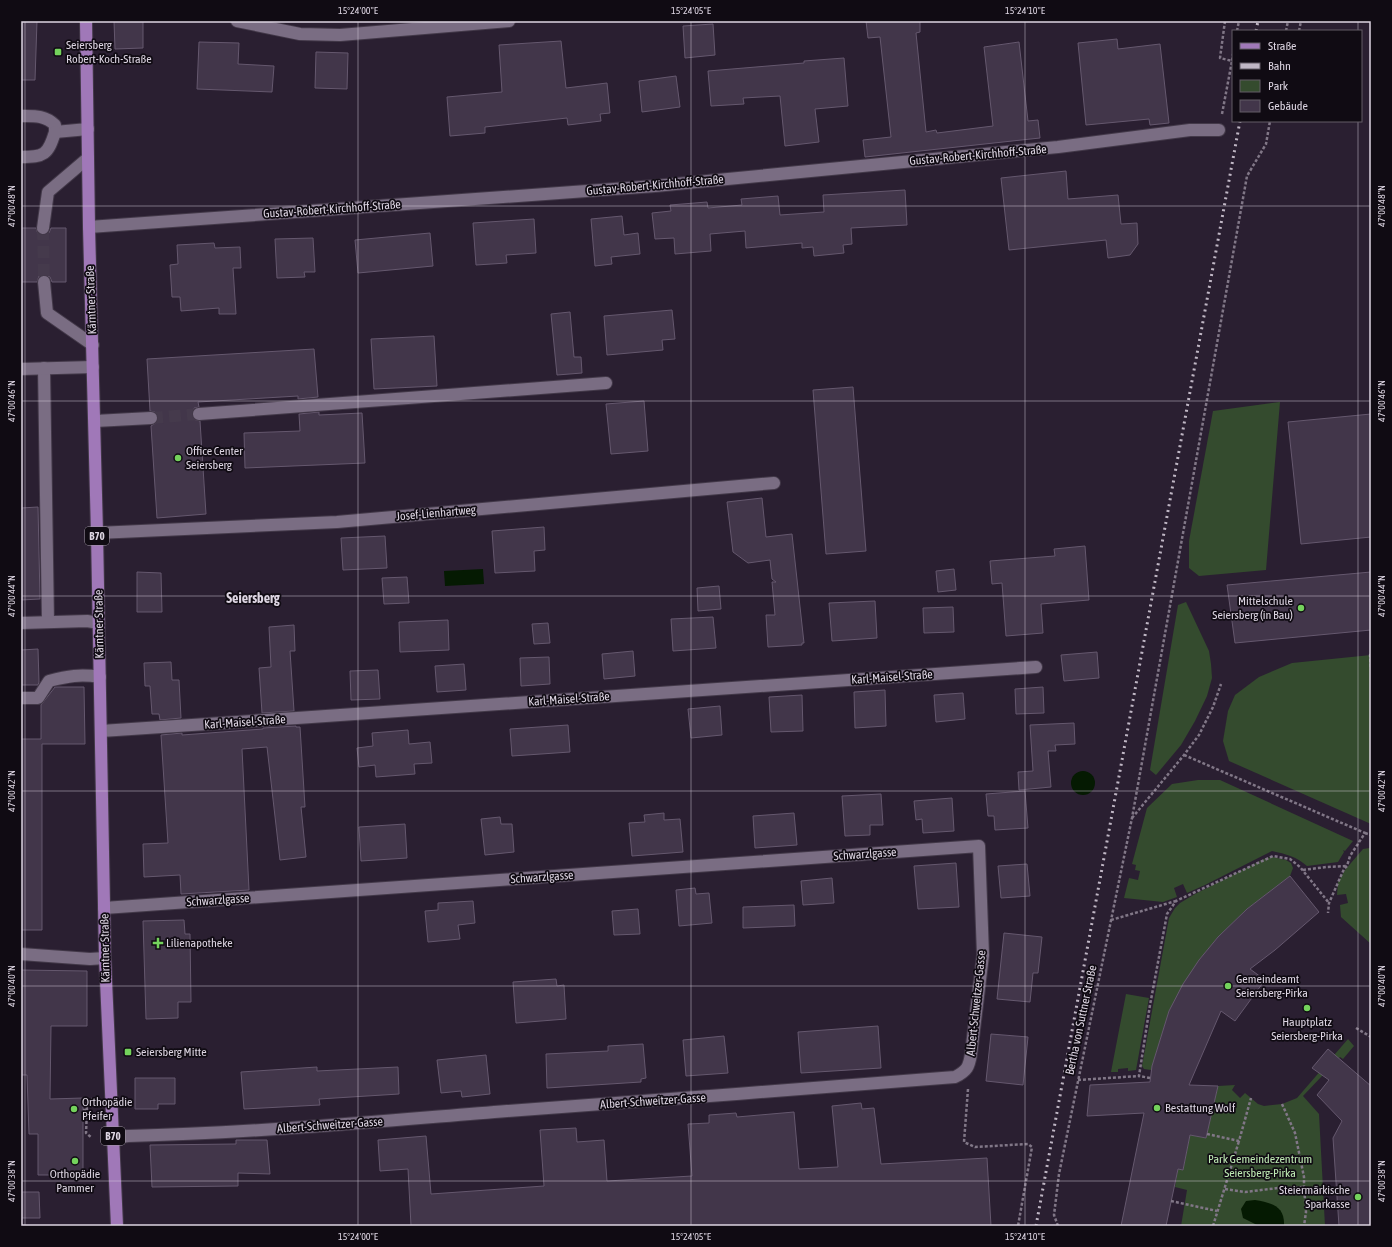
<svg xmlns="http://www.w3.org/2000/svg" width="1392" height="1247" font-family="'Asap Condensed',sans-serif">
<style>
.green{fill:#344b2e}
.water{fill:#051a02}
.building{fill:#42364a;stroke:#65586e}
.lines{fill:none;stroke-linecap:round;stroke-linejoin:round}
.minor-tunnel{stroke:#453a4c;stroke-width:12;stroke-dasharray:12 6;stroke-linecap:butt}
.minor-casing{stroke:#433949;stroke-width:14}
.major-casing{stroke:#433949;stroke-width:14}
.path{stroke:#817787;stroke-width:2.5;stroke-dasharray:3 2;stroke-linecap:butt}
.minor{stroke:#7a6d83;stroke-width:12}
.major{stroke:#a078b8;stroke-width:12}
.rail{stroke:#c0b7c5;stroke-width:3;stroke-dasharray:2 4;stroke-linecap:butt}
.ticks{fill:none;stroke:#ddd5e2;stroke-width:1;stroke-opacity:0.45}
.poi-dot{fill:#74d25c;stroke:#100b13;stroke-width:1.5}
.labels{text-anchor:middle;stroke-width:3.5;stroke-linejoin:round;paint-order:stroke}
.shield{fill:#100b13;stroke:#a098a4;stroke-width:1}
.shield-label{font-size:11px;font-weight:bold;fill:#ddd5e2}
.poi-label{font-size:12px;fill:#ddd5e2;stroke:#100b13;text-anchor:start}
.street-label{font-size:12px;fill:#ddd5e2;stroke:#100b13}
.park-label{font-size:12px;fill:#beeab3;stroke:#100b13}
.quarter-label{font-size:14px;font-weight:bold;fill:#ddd5e2;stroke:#100b13}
.neatline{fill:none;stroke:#ddd5e2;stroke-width:1.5}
.ticks-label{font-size:10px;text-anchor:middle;fill:#ddd5e2}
</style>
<rect width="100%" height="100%" fill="#2a1f31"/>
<g class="green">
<path d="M 1280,402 L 1266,570 L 1199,576 L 1189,568 L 1189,541 L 1213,411 Z"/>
<path d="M 1186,602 L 1209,651 L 1211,664 L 1212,678 L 1207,696 L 1195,721 L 1181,745 L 1156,775 L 1150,770 L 1178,605 Z"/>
<path d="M 1371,655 L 1371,824 L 1229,761 L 1223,741 L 1228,711 L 1235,695 L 1259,677 L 1292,663 Z"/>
<path d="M 1198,780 L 1220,780 L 1353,841 L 1345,851 L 1343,850 L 1344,852 L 1338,862 L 1307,866 C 1297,857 1286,854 1272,851 L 1205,885 L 1187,893 L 1183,884 L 1174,888 L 1177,897 L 1163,902 L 1124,898 L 1129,878 L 1138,880 L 1140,871 L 1135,870 L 1136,865 L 1132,864 L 1147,808 L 1172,784 Z"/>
<path d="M 1370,848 L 1371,848 L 1371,944 L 1341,917 L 1340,905 L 1348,903 L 1346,894 L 1337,895 L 1338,882 L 1345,870 L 1363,849 Z"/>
<path d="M 1273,857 L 1286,860 L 1291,863 L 1293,868 L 1290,876 L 1247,909 L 1218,937 L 1199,960 L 1169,1011 L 1151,1070 L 1144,1069 L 1142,1066 L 1169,918 L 1175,908 L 1180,903 L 1195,894 L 1266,858 Z"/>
<path d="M 1126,994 L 1149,998 L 1136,1070 L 1128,1071 L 1128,1068 L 1118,1069 L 1118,1072 L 1111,1072 Z"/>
<path d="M 1348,1039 L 1354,1046 L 1343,1059 L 1340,1057 L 1303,1096 L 1319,1114 L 1325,1226 L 1181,1226 L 1187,1190 L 1175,1187 L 1178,1169 L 1183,1170 L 1190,1135 L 1206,1138 L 1218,1086 L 1235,1085 L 1232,1090 L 1240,1098 L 1245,1093 L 1258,1104 L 1264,1106 L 1282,1104 L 1297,1098 Z"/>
</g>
<g class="water">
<path d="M 483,569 L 484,584 L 445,586 L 444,571 Z"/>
<circle cx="1083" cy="783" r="12"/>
<path d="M 1255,1200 C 1272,1203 1285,1206 1284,1226 L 1259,1226 L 1243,1218 L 1241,1209 L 1246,1201 Z"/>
</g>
<g class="building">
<path d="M 21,21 L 37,21 L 35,80 L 21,80 Z"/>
<path d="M 114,21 L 143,21 L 143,48 L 115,49 Z"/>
<path d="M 866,21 L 920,21 L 920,32 L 916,33 L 926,132 L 936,130 L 937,133 L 993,126 L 984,47 L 1019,42 L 1028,121 L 1038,120 L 1040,138 L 865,157 L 863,140 L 891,137 L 880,37 L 868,38 Z"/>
<path d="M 713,24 L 715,55 L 685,58 L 683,26 Z"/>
<path d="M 1117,39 L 1118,49 L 1160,44 L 1169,123 L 1150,125 L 1149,119 L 1086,125 L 1078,43 Z"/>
<path d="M 561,41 L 566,88 L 607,83 L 610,113 L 600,114 L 601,121 L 568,125 L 567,118 L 485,127 L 485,133 L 450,136 L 447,97 L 502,92 L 499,45 Z"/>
<path d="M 199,42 L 239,43 L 238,64 L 274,66 L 272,92 L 197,89 Z"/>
<path d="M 316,52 L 348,53 L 347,89 L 315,88 Z"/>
<path d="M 844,58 L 848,106 L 815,109 L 819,142 L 785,146 L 780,96 L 743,98 L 744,104 L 711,106 L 708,71 L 804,63 L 804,61 Z"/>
<path d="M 676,76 L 680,107 L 642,112 L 639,81 Z"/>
<path d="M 1066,171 L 1068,199 L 1118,195 L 1121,224 L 1137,223 L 1138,244 L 1130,255 L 1108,258 L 1106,240 L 1009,250 L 1001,178 Z"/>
<path d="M 905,190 L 907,225 L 851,228 L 852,244 L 843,245 L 844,253 L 814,256 L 813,247 L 802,248 L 802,243 L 746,248 L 745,231 L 710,234 L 711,251 L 675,254 L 674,238 L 655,239 L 652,213 L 671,211 L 670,205 L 707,202 L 708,208 L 742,205 L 741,199 L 778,196 L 780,215 L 824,212 L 823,195 Z"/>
<path d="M 622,216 L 624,235 L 638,233 L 640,254 L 611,257 L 612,264 L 595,266 L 591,219 Z"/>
<path d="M 534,219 L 536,253 L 506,255 L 507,263 L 476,265 L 473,223 Z"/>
<path d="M 21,228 L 36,228 L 38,234 L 42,235 L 49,233 L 51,228 L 66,228 L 66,282 L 52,282 L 50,277 L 44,275 L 39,276 L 37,282 L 21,282 Z"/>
<path d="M 430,233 L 433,266 L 358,273 L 355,240 Z"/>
<path d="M 313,238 L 315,272 L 304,272 L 305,277 L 277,278 L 275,239 Z"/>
<path d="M 214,243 L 215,248 L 240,247 L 241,268 L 233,268 L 236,314 L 219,314 L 219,308 L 181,311 L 180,297 L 172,297 L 170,265 L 178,264 L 177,245 Z"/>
<path d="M 672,310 L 675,339 L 662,340 L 663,350 L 607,355 L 604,316 Z"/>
<path d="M 570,312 L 574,357 L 581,357 L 582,373 L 557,375 L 551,314 Z"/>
<path d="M 434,336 L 437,386 L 374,389 L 371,339 Z"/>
<path d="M 314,349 L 318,397 L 298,399 L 298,396 L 198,402 L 199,407 L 194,408 L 192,414 L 193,419 L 200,421 L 206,514 L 157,518 L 151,426 L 157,422 L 158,417 L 155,412 L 150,411 L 147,359 Z"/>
<path d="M 853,387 L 866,551 L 826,554 L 813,390 Z"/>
<path d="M 644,401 L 648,451 L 611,454 L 606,404 Z"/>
<path d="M 319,412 L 319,415 L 362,413 L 365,463 L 245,468 L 244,433 L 300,431 L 299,414 Z"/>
<path d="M 1371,414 L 1371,537 L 1301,544 L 1288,422 Z"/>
<path d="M 762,498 L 766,537 L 792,534 L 804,643 L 802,643 L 802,645 L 768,647 L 766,615 L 775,615 L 772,582 L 776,582 L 772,579 L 770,560 L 748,563 L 733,552 L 727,502 Z"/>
<path d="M 38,507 L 40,599 L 21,600 L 21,508 Z"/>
<path d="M 544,527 L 545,550 L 534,551 L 535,571 L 495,573 L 492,531 Z"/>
<path d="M 385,536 L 387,568 L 343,570 L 341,538 Z"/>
<path d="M 1085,546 L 1089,600 L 1041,604 L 1043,633 L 1006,636 L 1002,583 L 992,584 L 990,561 L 1055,556 L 1054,549 Z"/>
<path d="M 954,569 L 956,590 L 938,592 L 936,571 Z"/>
<path d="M 137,572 L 161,573 L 162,612 L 137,612 Z"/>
<path d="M 1371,572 L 1371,630 L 1235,643 L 1227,585 Z"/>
<path d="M 407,577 L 409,603 L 384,604 L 382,578 Z"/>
<path d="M 719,586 L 721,609 L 698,611 L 697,588 Z"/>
<path d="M 875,601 L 877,638 L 832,641 L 829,603 Z"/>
<path d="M 953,607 L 954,632 L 924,633 L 923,608 Z"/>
<path d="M 713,617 L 716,648 L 673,651 L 671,619 Z"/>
<path d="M 448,620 L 449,650 L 400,652 L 399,622 Z"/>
<path d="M 548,623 L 550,643 L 534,644 L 532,624 Z"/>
<path d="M 294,625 L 295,651 L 290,651 L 294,711 L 262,713 L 259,668 L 271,667 L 269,627 Z"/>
<path d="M 38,649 L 39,682 L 38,685 L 21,685 L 21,650 Z"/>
<path d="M 633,651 L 635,676 L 604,679 L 602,654 Z"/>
<path d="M 1097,652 L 1099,678 L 1064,681 L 1061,655 Z"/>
<path d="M 549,657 L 550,684 L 521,686 L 520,658 Z"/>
<path d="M 171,662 L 172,680 L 179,680 L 181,718 L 160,720 L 159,714 L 152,714 L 150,686 L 145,686 L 144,663 Z"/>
<path d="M 464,664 L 466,690 L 437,692 L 435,666 Z"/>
<path d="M 378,670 L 380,699 L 351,700 L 350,671 Z"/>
<path d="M 55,687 L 84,687 L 85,744 L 42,744 L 42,930 L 21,930 L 21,739 L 41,739 L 41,705 Z"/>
<path d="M 1043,687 L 1044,713 L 1016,714 L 1015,689 Z"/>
<path d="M 885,690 L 886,726 L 855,728 L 854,692 Z"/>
<path d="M 963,693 L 965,719 L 936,722 L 934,695 Z"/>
<path d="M 802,695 L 803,731 L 771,732 L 769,697 Z"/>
<path d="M 720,706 L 722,735 L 691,738 L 688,709 Z"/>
<path d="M 1074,723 L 1075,744 L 1055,745 L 1056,751 L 1048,751 L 1051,787 L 1019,790 L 1018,772 L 1033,771 L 1030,725 Z"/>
<path d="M 568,725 L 570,752 L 512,756 L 510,729 Z"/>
<path d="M 296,726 L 296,727 L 300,727 L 305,807 L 301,807 L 306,857 L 280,860 L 267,747 L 242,749 L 249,890 L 181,894 L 180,875 L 144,877 L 143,844 L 168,843 L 161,735 L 182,733 L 182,735 L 263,729 L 263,728 Z"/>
<path d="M 408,730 L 409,744 L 430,742 L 432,763 L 414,764 L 415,774 L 376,777 L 375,765 L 359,767 L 357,748 L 373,746 L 372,733 Z"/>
<path d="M 1025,791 L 1028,828 L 995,830 L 994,816 L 988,816 L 986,794 Z"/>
<path d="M 881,794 L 883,825 L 870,825 L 870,835 L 845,836 L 842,796 Z"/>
<path d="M 952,798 L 954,831 L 923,833 L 922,819 L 916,820 L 914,801 Z"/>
<path d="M 664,813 L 664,820 L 680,819 L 683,852 L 632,856 L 629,823 L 645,822 L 644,815 Z"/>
<path d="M 794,813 L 797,845 L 755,848 L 753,816 Z"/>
<path d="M 500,817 L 501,824 L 512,824 L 514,852 L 485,855 L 481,819 Z"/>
<path d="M 405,824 L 407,858 L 361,861 L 359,827 Z"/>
<path d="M 956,863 L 959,907 L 918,909 L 914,866 Z"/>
<path d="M 1027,864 L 1030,896 L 1001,898 L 998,866 Z"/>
<path d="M 1290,876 L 1319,912 L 1275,950 L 1250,969 L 1265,980 L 1235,1021 L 1221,1011 L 1189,1085 L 1218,1086 L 1206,1138 L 1190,1135 L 1183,1170 L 1178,1169 L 1166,1226 L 1121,1226 L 1144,1113 L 1087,1116 L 1090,1085 L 1150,1082 L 1152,1066 L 1169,1011 L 1183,984 L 1199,960 L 1218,937 L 1247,909 Z"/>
<path d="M 832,878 L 834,903 L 803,905 L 801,881 Z"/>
<path d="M 695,888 L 696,894 L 709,893 L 712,923 L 679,926 L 676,890 Z"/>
<path d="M 473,901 L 475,923 L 458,925 L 460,939 L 428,942 L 425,911 L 438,910 L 438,903 Z"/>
<path d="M 794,905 L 795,926 L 743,928 L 743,907 Z"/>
<path d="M 638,909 L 640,934 L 614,935 L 612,911 Z"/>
<path d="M 184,920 L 185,934 L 190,934 L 191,1002 L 178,1002 L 178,1018 L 146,1019 L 143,921 Z"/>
<path d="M 1004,933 L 1042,937 L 1038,973 L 1033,973 L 1030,1002 L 997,999 Z"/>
<path d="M 21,970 L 87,971 L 87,1026 L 51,1026 L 50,1099 L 83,1098 L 83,1175 L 38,1175 L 38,1134 L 29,1134 L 27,1075 L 21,1075 Z"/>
<path d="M 556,979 L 557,986 L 564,985 L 566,1019 L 516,1023 L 513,982 Z"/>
<path d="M 878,1026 L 881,1068 L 801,1073 L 798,1032 Z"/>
<path d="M 991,1034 L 1028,1037 L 1023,1085 L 986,1081 Z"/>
<path d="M 724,1036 L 728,1073 L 686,1076 L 683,1040 Z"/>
<path d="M 643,1044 L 646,1078 L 641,1079 L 641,1082 L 547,1088 L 546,1054 L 608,1051 L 608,1046 Z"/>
<path d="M 1328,1049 L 1371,1086 L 1371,1226 L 1339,1226 L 1333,1138 L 1342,1121 L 1317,1095 L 1329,1080 L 1312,1068 Z"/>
<path d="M 486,1055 L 490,1094 L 462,1097 L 461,1091 L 441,1093 L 437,1060 Z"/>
<path d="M 317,1067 L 317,1071 L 398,1067 L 399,1094 L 319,1099 L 320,1105 L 244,1109 L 241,1072 Z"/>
<path d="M 135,1078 L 175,1078 L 175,1104 L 158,1104 L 158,1109 L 135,1109 Z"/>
<path d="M 861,1103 L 862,1109 L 874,1108 L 881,1164 L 987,1158 L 991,1226 L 411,1226 L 408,1169 L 380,1171 L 378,1140 L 426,1136 L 431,1194 L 544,1186 L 540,1130 L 576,1128 L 577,1142 L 604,1140 L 607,1181 L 692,1176 L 688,1124 L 709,1123 L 709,1115 L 736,1113 L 737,1117 L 794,1112 L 799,1169 L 838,1167 L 832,1106 Z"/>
<path d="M 236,1140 L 267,1140 L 270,1174 L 238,1173 L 238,1186 L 152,1187 L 150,1145 L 236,1144 Z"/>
<path d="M 21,1192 L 39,1192 L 40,1218 L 21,1218 Z"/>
</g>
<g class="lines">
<g class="minor-tunnel">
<path d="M 43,228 L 44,282"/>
<path d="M 151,418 L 199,414"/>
</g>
<defs>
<g id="minor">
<path d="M 237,21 L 300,34 L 340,35 L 509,21"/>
<path d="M 21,116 C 34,116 45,115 55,125 L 55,132 L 88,129"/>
<path d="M 21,157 C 44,157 48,155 55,132"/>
<path d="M 89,227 L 655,186 L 1058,147 L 1190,130 L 1219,130"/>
<path d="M 43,228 L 48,192 L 88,158"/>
<path d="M 44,282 L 47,313 L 93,345"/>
<path d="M 44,368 L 48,622"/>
<path d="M 21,369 L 93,367"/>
<path d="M 199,414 L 606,383"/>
<path d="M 95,421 L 151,418"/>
<path d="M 97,533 L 337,522 L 774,483"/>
<path d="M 21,623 L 87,621 L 99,623"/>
<path d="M 21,698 L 38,698 L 49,681 C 68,676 80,674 100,677"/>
<path d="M 101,731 L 297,718 L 1036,667"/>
<path d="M 104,908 L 979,846 L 983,955 L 971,1054 C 969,1067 967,1071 955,1077 C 806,1089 656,1100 507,1111 C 381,1121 255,1133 128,1136 L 113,1138"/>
<path d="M 21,954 L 90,959 L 105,958"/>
</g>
<path id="major" d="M 86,21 L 89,227 L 97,533 L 105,958 L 117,1226"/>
</defs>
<use href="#minor" class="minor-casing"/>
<use href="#major" class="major-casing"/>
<g class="path">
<path d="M 1225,21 L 1220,58 L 1232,61 L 1233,54"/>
<path d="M 1237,31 L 1239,21"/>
<path d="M 1286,31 L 1288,21"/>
<path d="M 1299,31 L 1301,21"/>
<path d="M 1222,114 L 1232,61"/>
<path d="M 1371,655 L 1370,655 L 1371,668"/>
<path d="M 1184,755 L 1365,833 L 1350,856 L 1347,866 L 1344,869 L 1329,903 L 1328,913"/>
<path d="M 1132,818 L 1184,755 L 1199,735 L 1213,707 L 1221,684"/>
<path d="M 1365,833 L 1371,835"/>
<path d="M 1303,870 L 1326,867 L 1346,866"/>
<path d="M 1111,920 L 1176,901"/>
<path d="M 1356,1028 L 1371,1037"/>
<path d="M 1150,1078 L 1139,1076 L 1150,1005 L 1167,914 L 1176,901 L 1273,856 L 1290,859 L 1300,867 L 1329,903"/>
<path d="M 1078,1080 L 1139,1076"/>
<path d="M 968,1089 L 964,1142 L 975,1147 L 1028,1144 L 1032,1147 L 1018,1226"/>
<path d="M 1282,1104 L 1295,1133 L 1304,1177 L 1304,1187 L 1306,1212 L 1304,1226"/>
<path d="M 83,1110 L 87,1110 L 86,1133 L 92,1138"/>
<path d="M 87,1110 L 86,1100 L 92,1099"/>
<path d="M 1207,1134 L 1239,1141 L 1251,1098"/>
<path d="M 1225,1189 L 1245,1192 L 1278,1188 L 1304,1187"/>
<path d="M 1171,1201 L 1217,1211"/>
<path d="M 1058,1226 L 1054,1215 L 1059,1174 L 1132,818 L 1247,176 L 1266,144 L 1270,121"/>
<path d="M 1213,1226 L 1239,1141"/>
</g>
<use href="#minor" class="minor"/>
<use href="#major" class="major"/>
<g class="rail">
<path d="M 1256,31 L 1258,21"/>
<path d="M 1036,1226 L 1240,121"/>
</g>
</g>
<path class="ticks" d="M 25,21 L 25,1226M 358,21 L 358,1226M 691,21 L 691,1226M 1025,21 L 1025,1226M 1358,21 L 1358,31M 1358,121 L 1358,1226M 21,206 L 1371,206M 21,401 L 1371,401M 21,596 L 1371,596M 21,791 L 1371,791M 21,986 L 1371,986M 21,1181 L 1371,1181"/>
<g class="poi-dot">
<rect x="54" y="48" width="8" height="8" rx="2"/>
<circle cx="178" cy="458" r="4"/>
<circle cx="1301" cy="608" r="4"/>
<path d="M156 937h4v4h4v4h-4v4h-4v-4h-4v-4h4z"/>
<circle cx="1228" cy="986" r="4"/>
<circle cx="1307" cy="1008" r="4"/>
<rect x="124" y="1048" width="8" height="8" rx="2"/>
<circle cx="1157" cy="1108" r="4"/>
<circle cx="74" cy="1109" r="4"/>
<circle cx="75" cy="1161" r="4"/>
<circle cx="1358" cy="1197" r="4"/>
</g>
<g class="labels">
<g class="shield">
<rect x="85" y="527" width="24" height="18" rx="3"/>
<rect x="101" y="1127" width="24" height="18" rx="3"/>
</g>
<g class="shield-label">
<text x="97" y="540">B70</text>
<text x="113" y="1140">B70</text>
</g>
<g class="poi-label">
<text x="66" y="49">Seiersberg<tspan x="66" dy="14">Robert-Koch-Straße</tspan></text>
<text x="186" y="455">Office Center<tspan x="186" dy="14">Seiersberg</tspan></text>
<text x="1293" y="605" text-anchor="end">Mittelschule<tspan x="1293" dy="14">Seiersberg (in Bau)</tspan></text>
<text x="166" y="947">Lilienapotheke</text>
<text x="1236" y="983">Gemeindeamt<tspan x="1236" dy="14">Seiersberg-Pirka</tspan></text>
<text x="1307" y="1026" text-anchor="middle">Hauptplatz<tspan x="1307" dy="14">Seiersberg-Pirka</tspan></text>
<text x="136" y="1056">Seiersberg Mitte</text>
<text x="82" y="1106">Orthopädie<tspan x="82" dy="14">Pfeifer</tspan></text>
<text x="1165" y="1112">Bestattung Wolf</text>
<text x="75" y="1178" text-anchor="middle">Orthopädie<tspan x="75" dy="14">Pammer</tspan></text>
<text x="1350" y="1194" text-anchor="end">Steiermärkische<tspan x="1350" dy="14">Sparkasse</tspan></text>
</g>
<g class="street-label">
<text transform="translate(978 155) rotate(-5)" y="4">Gustav-Robert-Kirchhoff-Straße</text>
<text transform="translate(655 185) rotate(-5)" y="4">Gustav-Robert-Kirchhoff-Straße</text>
<text transform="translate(332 209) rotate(-4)" y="4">Gustav-Robert-Kirchhoff-Straße</text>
<text transform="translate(91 300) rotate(-92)" y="4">Kärntner Straße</text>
<text transform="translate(436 513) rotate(-5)" y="4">Josef-Lienhartweg</text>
<text transform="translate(99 624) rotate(-91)" y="4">Kärntner Straße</text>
<text transform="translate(892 677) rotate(-4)" y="4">Karl-Maisel-Straße</text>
<text transform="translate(569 699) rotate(-4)" y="4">Karl-Maisel-Straße</text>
<text transform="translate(245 722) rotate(-4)" y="4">Karl-Maisel-Straße</text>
<text transform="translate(865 854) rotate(-4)" y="4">Schwarzlgasse</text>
<text transform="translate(542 877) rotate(-4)" y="4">Schwarzlgasse</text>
<text transform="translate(218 900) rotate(-4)" y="4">Schwarzlgasse</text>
<text transform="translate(105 948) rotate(-91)" y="4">Kärntner Straße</text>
<text transform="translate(976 1003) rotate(-84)" y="4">Albert-Schweitzer-Gasse</text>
<text transform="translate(1081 1020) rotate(-78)" y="4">Bertha von Suttner Straße</text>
<text transform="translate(653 1101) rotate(-4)" y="4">Albert-Schweitzer-Gasse</text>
<text transform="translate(330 1125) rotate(-4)" y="4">Albert-Schweitzer-Gasse</text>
</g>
<g class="park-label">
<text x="1260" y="1163">Park Gemeindezentrum<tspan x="1260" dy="14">Seiersberg-Pirka</tspan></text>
</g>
<g class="quarter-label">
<text x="253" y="603">Seiersberg</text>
</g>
</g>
<rect width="1392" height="1247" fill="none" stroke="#100b13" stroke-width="44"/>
<rect x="1232" y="30" width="130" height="92" fill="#100b13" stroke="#625c66"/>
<rect x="1240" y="43" width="20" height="6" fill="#a078b8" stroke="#625c66"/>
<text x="1268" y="50" font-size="12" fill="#ddd5e2">Straße</text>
<rect x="1240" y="63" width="20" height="6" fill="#c0b7c5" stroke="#625c66"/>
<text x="1268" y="70" font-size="12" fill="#ddd5e2">Bahn</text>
<rect x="1240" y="80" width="20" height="12" fill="#344b2e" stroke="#625c66"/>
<text x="1268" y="90" font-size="12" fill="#ddd5e2">Park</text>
<rect x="1240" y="100" width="20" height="12" fill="#42364a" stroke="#625c66"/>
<text x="1268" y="110" font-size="12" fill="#ddd5e2">Gebäude</text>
<rect x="22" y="22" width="1348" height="1203" class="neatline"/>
<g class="ticks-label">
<text x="358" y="14">15°24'00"E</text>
<text x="691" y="14">15°24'05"E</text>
<text x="1025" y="14">15°24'10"E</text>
<text transform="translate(11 206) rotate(-90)" y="4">47°00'48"N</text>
<text transform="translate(1381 206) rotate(-90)" y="4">47°00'48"N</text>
<text transform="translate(11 401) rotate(-90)" y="4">47°00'46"N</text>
<text transform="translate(1381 401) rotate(-90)" y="4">47°00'46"N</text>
<text transform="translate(11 596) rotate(-90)" y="4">47°00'44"N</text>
<text transform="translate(1381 596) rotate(-90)" y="4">47°00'44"N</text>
<text transform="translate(11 791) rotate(-90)" y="4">47°00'42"N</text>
<text transform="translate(1381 791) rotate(-90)" y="4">47°00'42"N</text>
<text transform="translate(11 986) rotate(-90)" y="4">47°00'40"N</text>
<text transform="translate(1381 986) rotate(-90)" y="4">47°00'40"N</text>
<text transform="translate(11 1181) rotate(-90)" y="4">47°00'38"N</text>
<text transform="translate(1381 1181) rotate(-90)" y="4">47°00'38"N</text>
<text x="358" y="1240">15°24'00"E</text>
<text x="691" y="1240">15°24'05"E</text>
<text x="1025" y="1240">15°24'10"E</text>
</g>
</svg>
